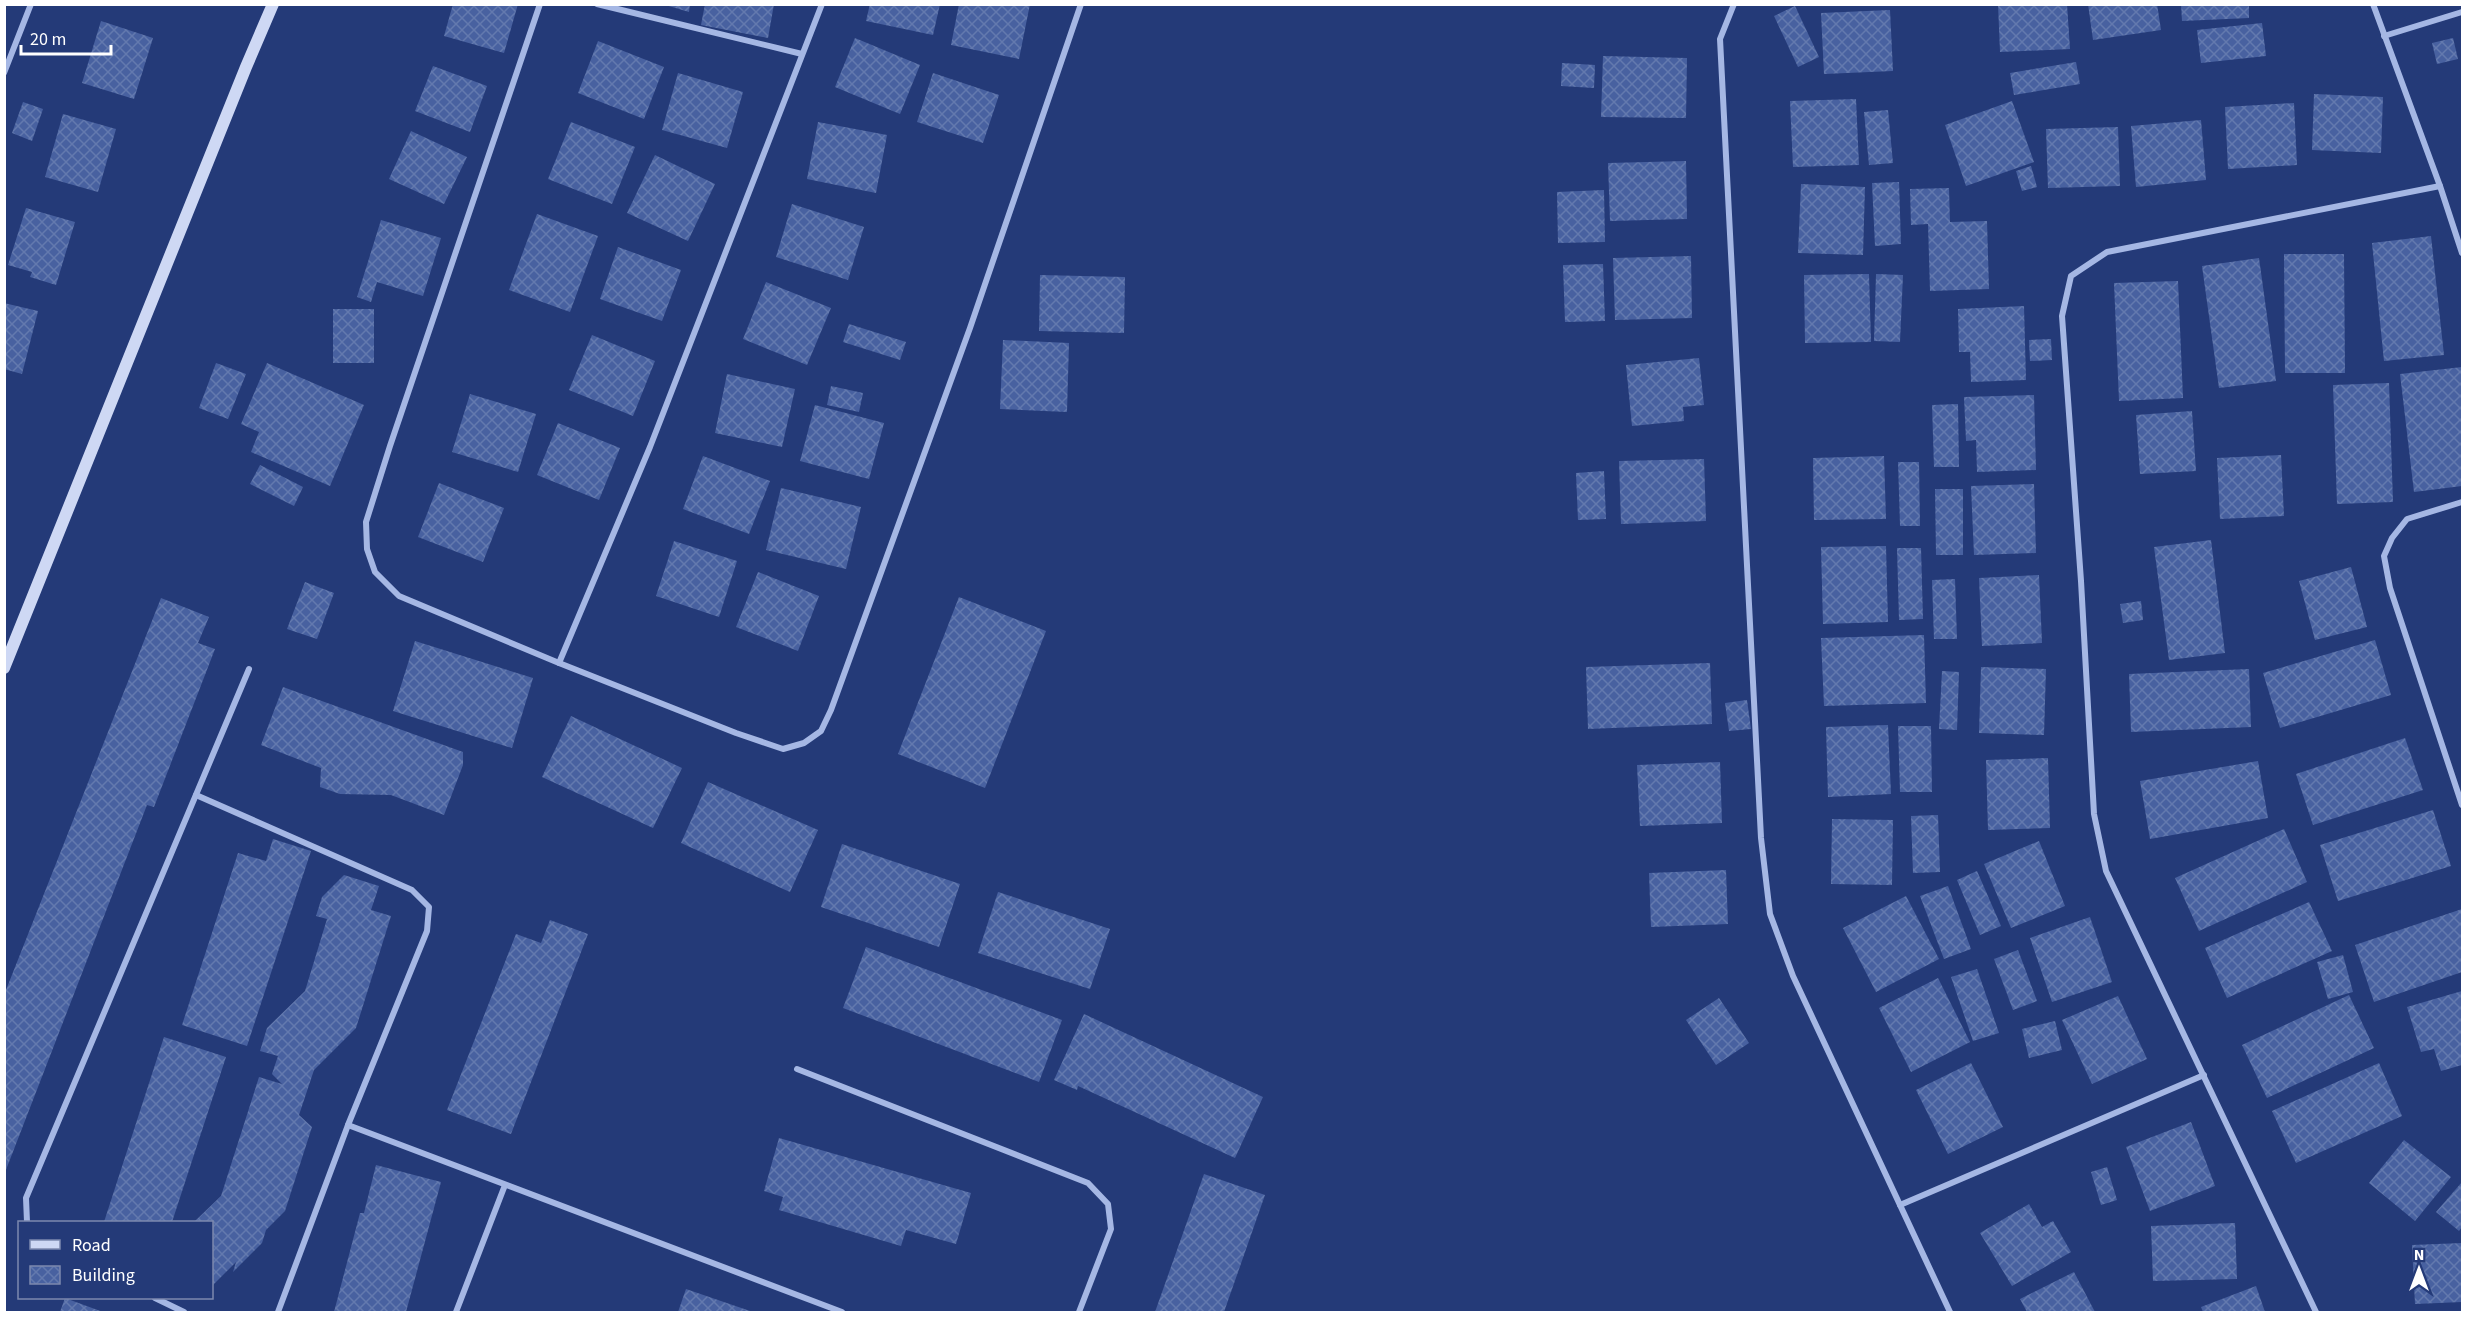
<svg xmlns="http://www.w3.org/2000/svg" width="2467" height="1317" font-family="'Source Sans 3',sans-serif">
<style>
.building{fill:url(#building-cross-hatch)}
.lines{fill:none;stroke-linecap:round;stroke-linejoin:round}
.street{stroke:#a5b7e4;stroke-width:6}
.secondary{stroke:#ced8f4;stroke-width:12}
</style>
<defs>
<pattern id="building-cross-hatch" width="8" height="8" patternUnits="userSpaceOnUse" patternTransform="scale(1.5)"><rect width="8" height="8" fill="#4861a0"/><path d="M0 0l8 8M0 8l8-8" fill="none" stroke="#6379ae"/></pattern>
</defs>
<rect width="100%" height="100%" fill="#243a78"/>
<g class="building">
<path d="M 453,4 L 518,4 L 504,53 L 444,36 Z"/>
<path d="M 662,4 L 690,4 L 689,12 Z"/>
<path d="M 705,4 L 774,4 L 768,38 L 701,25 Z"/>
<path d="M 870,4 L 940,4 L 933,35 L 866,21 Z"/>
<path d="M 959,4 L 1030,4 L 1019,59 L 951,45 Z"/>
<path d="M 1998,4 L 2067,4 L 2070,49 L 2000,52 Z"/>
<path d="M 2088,4 L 2157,4 L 2161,30 L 2093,40 Z"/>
<path d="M 2181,4 L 2249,4 L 2249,18 L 2182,21 Z"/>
<path d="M 1795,6 L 1819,57 L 1798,67 L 1774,16 Z"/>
<path d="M 1890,10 L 1893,71 L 1824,74 L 1821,13 Z"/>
<path d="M 101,21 L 153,38 L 134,99 L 82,83 Z"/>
<path d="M 2262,23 L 2266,56 L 2201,63 L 2197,30 Z"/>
<path d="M 855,38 L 920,65 L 900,114 L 835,87 Z"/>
<path d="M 2453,38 L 2458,59 L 2437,64 L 2432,43 Z"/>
<path d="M 598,41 L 664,67 L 644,119 L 578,93 Z"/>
<path d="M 1603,56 L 1687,58 L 1686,118 L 1601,117 Z"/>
<path d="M 2076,62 L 2080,84 L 2014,95 L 2010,73 Z"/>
<path d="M 1562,63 L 1595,65 L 1594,88 L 1561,86 Z"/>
<path d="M 433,66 L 487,86 L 470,132 L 415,111 Z"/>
<path d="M 678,73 L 743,92 L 727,148 L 662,130 Z"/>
<path d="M 933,73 L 999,95 L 983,143 L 917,122 Z"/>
<path d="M 2314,94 L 2383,97 L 2381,153 L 2312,150 Z"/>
<path d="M 1856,99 L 1859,165 L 1793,167 L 1790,101 Z"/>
<path d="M 2012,101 L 2034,162 L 1966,186 L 1945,125 Z"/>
<path d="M 23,102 L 43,109 L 32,141 L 12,133 Z"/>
<path d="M 2294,103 L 2297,165 L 2228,169 L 2225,107 Z"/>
<path d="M 1888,110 L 1893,163 L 1869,165 L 1864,112 Z"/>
<path d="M 63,114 L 116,129 L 98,192 L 45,177 Z"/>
<path d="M 2201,120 L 2206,180 L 2136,187 L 2131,126 Z"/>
<path d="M 571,122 L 635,147 L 612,204 L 548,179 Z"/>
<path d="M 818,122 L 887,135 L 876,193 L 807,179 Z"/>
<path d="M 2118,127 L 2120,186 L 2048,188 L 2046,129 Z"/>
<path d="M 411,131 L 467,157 L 444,204 L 389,179 Z"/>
<path d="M 655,155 L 715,184 L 688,241 L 627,213 Z"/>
<path d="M 1686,161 L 1687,219 L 1610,221 L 1608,163 Z"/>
<path d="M 2031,166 L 2037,187 L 2022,191 L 2016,171 Z"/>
<path d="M 1899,182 L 1901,244 L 1875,246 L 1872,183 Z"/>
<path d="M 1801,184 L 1865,187 L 1863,255 L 1798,253 Z"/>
<path d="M 1949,188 L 1950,222 L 1987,221 L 1989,289 L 1930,291 L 1928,224 L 1911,225 L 1910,189 Z"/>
<path d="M 1604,190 L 1605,242 L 1558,243 L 1557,192 Z"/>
<path d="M 792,204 L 864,227 L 848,280 L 776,257 Z"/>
<path d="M 26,208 L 75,222 L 56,285 L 30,277 L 32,272 L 8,265 Z"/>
<path d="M 537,214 L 598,236 L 570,312 L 509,290 Z"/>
<path d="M 381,220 L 441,238 L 423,296 L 377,282 L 371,302 L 357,297 Z"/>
<path d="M 2431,236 L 2444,355 L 2384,361 L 2372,243 Z"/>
<path d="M 618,247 L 681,270 L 662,321 L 600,299 Z"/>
<path d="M 2284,254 L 2344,254 L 2345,373 L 2285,373 Z"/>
<path d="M 1691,256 L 1692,318 L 1615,320 L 1613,258 Z"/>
<path d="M 2259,258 L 2276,381 L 2219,388 L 2202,266 Z"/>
<path d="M 1603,264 L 1605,321 L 1565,322 L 1563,265 Z"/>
<path d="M 1869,274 L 1871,342 L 1805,343 L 1804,275 Z"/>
<path d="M 1876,274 L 1903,275 L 1900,342 L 1874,341 Z"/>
<path d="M 1040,275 L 1125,277 L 1124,333 L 1039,331 Z"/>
<path d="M 2178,281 L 2183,398 L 2119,401 L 2114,283 Z"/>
<path d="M 766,282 L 831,308 L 807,365 L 743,339 Z"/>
<path d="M 4,303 L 38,311 L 22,374 L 4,369 Z"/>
<path d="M 2024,306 L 2026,380 L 1971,382 L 1970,352 L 1959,352 L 1958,309 Z"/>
<rect x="333" y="309" width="41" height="54"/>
<path d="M 849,324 L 906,342 L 900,360 L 843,342 Z"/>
<path d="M 592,335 L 655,361 L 633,416 L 569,390 Z"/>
<path d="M 2051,339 L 2052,360 L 2030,361 L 2029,340 Z"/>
<path d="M 1003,340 L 1069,343 L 1067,412 L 1000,409 Z"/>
<path d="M 1699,358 L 1704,405 L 1683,407 L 1684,421 L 1632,426 L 1626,365 Z"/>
<path d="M 216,363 L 246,374 L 228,419 L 199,408 Z"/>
<path d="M 267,363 L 364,405 L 330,486 L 251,452 L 259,432 L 241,424 Z"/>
<path d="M 2462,367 L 2462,486 L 2414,492 L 2400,374 Z"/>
<path d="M 727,374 L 795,389 L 782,447 L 715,433 Z"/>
<path d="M 2389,383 L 2393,502 L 2337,504 L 2333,385 Z"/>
<path d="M 831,386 L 863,393 L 859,412 L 827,405 Z"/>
<path d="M 470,394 L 536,414 L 518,472 L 452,452 Z"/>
<path d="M 2034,395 L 2036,470 L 1977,472 L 1976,440 L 1966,441 L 1964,397 Z"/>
<path d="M 1958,404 L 1959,467 L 1934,467 L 1932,405 Z"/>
<path d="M 815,405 L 884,423 L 869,479 L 800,461 Z"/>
<path d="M 2192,411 L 2196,471 L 2140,474 L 2136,415 Z"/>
<path d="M 558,423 L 620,448 L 599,500 L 537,475 Z"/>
<path d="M 2281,455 L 2284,516 L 2220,519 L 2217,458 Z"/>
<path d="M 703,456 L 770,481 L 749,534 L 683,509 Z"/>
<path d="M 1884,456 L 1886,519 L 1814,520 L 1813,458 Z"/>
<path d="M 1704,459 L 1706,521 L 1621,524 L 1619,461 Z"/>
<path d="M 1898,462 L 1919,462 L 1920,526 L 1900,526 Z"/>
<path d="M 260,465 L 303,487 L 294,506 L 250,484 Z"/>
<path d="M 1604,471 L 1606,519 L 1578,520 L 1576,473 Z"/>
<path d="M 439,483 L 504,508 L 483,562 L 418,537 Z"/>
<path d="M 2034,484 L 2036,553 L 1974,555 L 1971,486 Z"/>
<path d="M 781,488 L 861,507 L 846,569 L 766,550 Z"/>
<path d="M 1935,489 L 1963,489 L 1963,555 L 1936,555 Z"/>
<path d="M 2211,540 L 2225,653 L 2169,660 L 2154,547 Z"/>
<path d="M 674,541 L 737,561 L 719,617 L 656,596 Z"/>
<path d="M 1886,546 L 1888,622 L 1823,624 L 1821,547 Z"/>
<path d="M 1897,548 L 1921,548 L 1923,619 L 1899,620 Z"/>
<path d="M 2351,567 L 2367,627 L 2315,640 L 2299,581 Z"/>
<path d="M 758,572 L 819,596 L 798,651 L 736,627 Z"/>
<path d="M 2039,575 L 2042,643 L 1982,646 L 1979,578 Z"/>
<path d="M 1955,579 L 1957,639 L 1934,639 L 1932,580 Z"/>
<path d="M 305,582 L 334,593 L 317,639 L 287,629 Z"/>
<path d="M 959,597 L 1046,631 L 985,788 L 898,754 Z"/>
<path d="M 161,598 L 209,617 L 198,643 L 215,649 L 154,807 L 147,805 L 4,1175 L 4,995 Z"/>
<path d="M 2141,601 L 2143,620 L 2123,623 L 2120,604 Z"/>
<path d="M 1924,635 L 1926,703 L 1824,706 L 1821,638 Z"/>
<path d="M 2375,640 L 2391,695 L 2280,728 L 2263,673 Z"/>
<path d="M 415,641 L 533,678 L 512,748 L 393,711 Z"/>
<path d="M 1710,663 L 1712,724 L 1588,729 L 1586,667 Z"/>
<path d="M 1981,667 L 2046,669 L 2044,735 L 1979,733 Z"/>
<path d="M 2249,669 L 2251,727 L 2131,732 L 2129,674 Z"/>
<path d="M 1942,671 L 1959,672 L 1957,730 L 1939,729 Z"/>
<path d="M 283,687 L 463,752 L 463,765 L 444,815 L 391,795 L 340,794 L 320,787 L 321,768 L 261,745 Z"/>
<path d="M 1747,700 L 1751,729 L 1729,731 L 1725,703 Z"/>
<path d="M 571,716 L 682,768 L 653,828 L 542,777 Z"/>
<path d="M 1888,725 L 1891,794 L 1828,797 L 1826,727 Z"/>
<path d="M 1898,726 L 1931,726 L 1932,792 L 1900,792 Z"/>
<path d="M 2405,738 L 2423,790 L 2313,825 L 2296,774 Z"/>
<path d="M 2048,758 L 2050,828 L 1988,830 L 1986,760 Z"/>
<path d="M 2258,761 L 2268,818 L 2150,839 L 2140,781 Z"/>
<path d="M 1720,762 L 1722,823 L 1640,826 L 1637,765 Z"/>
<path d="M 708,782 L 818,830 L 790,892 L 681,843 Z"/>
<path d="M 2433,810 L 2451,866 L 2338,901 L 2320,845 Z"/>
<path d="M 1938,815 L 1940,872 L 1913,873 L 1911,816 Z"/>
<path d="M 1832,819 L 1893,820 L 1892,885 L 1831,884 Z"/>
<path d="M 2284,829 L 2307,882 L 2199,931 L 2175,878 Z"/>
<path d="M 273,839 L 311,851 L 247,1046 L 182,1025 L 238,853 L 266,861 Z"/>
<path d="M 2039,841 L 2065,906 L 2011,928 L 1984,864 Z"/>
<path d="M 842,844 L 960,884 L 939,947 L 821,907 Z"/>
<path d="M 1726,870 L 1728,924 L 1651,927 L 1649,873 Z"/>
<path d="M 1977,871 L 2001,926 L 1980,935 L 1957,880 Z"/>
<path d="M 344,875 L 379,886 L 371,910 L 391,916 L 356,1028 L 314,1070 L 299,1115 L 312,1127 L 285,1211 L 266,1230 L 262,1243 L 233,1272 L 236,1262 L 212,1286 L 212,1222 L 194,1222 L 221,1196 L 259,1077 L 282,1084 L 272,1074 L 278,1056 L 260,1051 L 267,1028 L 305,991 L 327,919 L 316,916 L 322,897 Z"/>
<path d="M 1948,886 L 1971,949 L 1944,959 L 1920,896 Z"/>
<path d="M 998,892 L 1110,929 L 1090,989 L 978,953 Z"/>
<path d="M 1906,896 L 1939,959 L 1876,992 L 1843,928 Z"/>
<path d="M 2309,902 L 2332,951 L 2227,998 L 2205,948 Z"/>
<path d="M 2462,909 L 2462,972 L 2374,1002 L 2355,945 Z"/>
<path d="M 2090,917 L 2112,982 L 2052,1002 L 2030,938 Z"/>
<path d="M 550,920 L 588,934 L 511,1134 L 447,1110 L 516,934 L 541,943 Z"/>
<path d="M 866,947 L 1062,1020 L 1039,1082 L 843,1008 Z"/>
<path d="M 2018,950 L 2037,1001 L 2013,1010 L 1994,959 Z"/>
<path d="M 2343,955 L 2353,992 L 2328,999 L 2317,962 Z"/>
<path d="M 1977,969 L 1999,1033 L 1973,1041 L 1951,977 Z"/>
<path d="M 1938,978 L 1970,1042 L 1911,1072 L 1879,1008 Z"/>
<path d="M 2462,991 L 2462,1065 L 2441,1071 L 2434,1049 L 2421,1052 L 2407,1007 Z"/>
<path d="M 2349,995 L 2374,1048 L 2267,1098 L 2242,1045 Z"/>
<path d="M 2118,996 L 2147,1059 L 2092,1084 L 2062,1020 Z"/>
<path d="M 1719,998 L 1749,1043 L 1716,1065 L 1686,1020 Z"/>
<path d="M 1084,1014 L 1263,1097 L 1235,1158 L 1078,1086 L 1077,1090 L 1054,1080 Z"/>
<path d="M 2055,1021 L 2062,1050 L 2029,1058 L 2022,1029 Z"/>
<path d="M 164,1037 L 226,1057 L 172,1222 L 104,1222 Z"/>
<path d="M 1971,1063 L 2003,1127 L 1948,1154 L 1916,1090 Z"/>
<path d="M 2379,1063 L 2402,1116 L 2296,1163 L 2272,1111 Z"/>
<path d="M 2191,1122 L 2215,1186 L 2150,1211 L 2126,1147 Z"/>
<path d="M 779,1138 L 971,1193 L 956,1244 L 906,1230 L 901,1246 L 779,1210 L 783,1197 L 764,1191 Z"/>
<path d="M 2404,1140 L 2451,1177 L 2415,1221 L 2369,1183 Z"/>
<path d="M 376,1165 L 441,1182 L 406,1312 L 334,1312 L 360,1213 L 364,1213 Z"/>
<path d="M 2107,1167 L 2117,1200 L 2101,1205 L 2091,1172 Z"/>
<path d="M 1204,1174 L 1265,1195 L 1224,1312 L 1155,1312 Z"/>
<path d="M 2462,1182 L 2462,1227 L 2459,1231 L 2436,1212 Z"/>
<path d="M 2029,1204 L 2042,1227 L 2053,1221 L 2071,1252 L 2012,1286 L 1980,1233 Z"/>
<path d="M 2235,1223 L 2237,1279 L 2153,1281 L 2151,1226 Z"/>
<path d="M 2462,1243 L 2462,1302 L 2415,1304 L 2412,1245 Z"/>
<path d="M 2074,1272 L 2095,1312 L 2027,1312 L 2020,1299 Z"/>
<path d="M 2256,1286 L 2265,1312 L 2203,1312 L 2201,1307 Z"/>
<path d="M 686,1289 L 753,1312 L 678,1312 Z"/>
<path d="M 65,1298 L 103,1312 L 60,1312 Z"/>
</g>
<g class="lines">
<g class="street">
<path d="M 540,4 L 390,446 L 366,522 L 367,549 L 375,572 L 399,596 L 559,663 L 736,733 L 783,749 L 804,743 L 821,731 L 831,710 L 970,328 L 1081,4"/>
<path d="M 597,4 L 802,54"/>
<path d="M 1734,4 L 1720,39 L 1761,838 L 1770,914 L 1793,976 L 1950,1312"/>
<path d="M 2373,4 L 2440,186 L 2462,253"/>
<path d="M 2384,36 L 2462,12"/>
<path d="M 4,73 L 31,4"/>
<path d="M 2462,502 L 2407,519 L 2392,538 L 2384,556 L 2390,588 L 2462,805"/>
<path d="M 559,663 L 650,447 L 822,4"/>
<path d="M 196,795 L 412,890 L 429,907 L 427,931 L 348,1125 L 278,1312"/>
<path d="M 797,1069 L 1088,1183 L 1108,1204 L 1111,1229 L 1079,1312"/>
<path d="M 348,1125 L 842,1312"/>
<path d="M 1900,1205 L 2204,1075"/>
<path d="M 27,1222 L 26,1198 L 249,669"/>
<path d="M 155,1298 L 184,1312"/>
<path d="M 456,1312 L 505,1185"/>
<path d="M 2316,1312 L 2106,871 L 2094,814 L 2081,581 L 2062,316 L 2071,276 L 2107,252 L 2440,186"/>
</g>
<path class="secondary" d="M 4,668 L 246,67 L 273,4"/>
</g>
<rect width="2467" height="1317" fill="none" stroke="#ffffff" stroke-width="12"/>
<rect x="18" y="1221" width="195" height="78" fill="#243a78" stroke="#7c89ae" stroke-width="1.5"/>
<rect x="30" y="1240" width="30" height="9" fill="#ced8f4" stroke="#7c89ae" stroke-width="1.5"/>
<text x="72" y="1251" font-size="18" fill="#ffffff">Road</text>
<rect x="30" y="1266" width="30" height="18" fill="url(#building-cross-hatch)" stroke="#7c89ae" stroke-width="1.5"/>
<text x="72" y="1281" font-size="18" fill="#ffffff">Building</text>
<g transform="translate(2419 1269)" stroke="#243a78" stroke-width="4.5" paint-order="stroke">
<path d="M0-4.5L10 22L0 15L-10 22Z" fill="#ffffff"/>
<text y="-9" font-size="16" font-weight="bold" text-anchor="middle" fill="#ffffff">N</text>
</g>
<path d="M21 45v9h90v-9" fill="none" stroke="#ffffff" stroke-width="3"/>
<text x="30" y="45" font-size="18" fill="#ffffff" stroke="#243a78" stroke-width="4.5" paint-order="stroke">20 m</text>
</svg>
